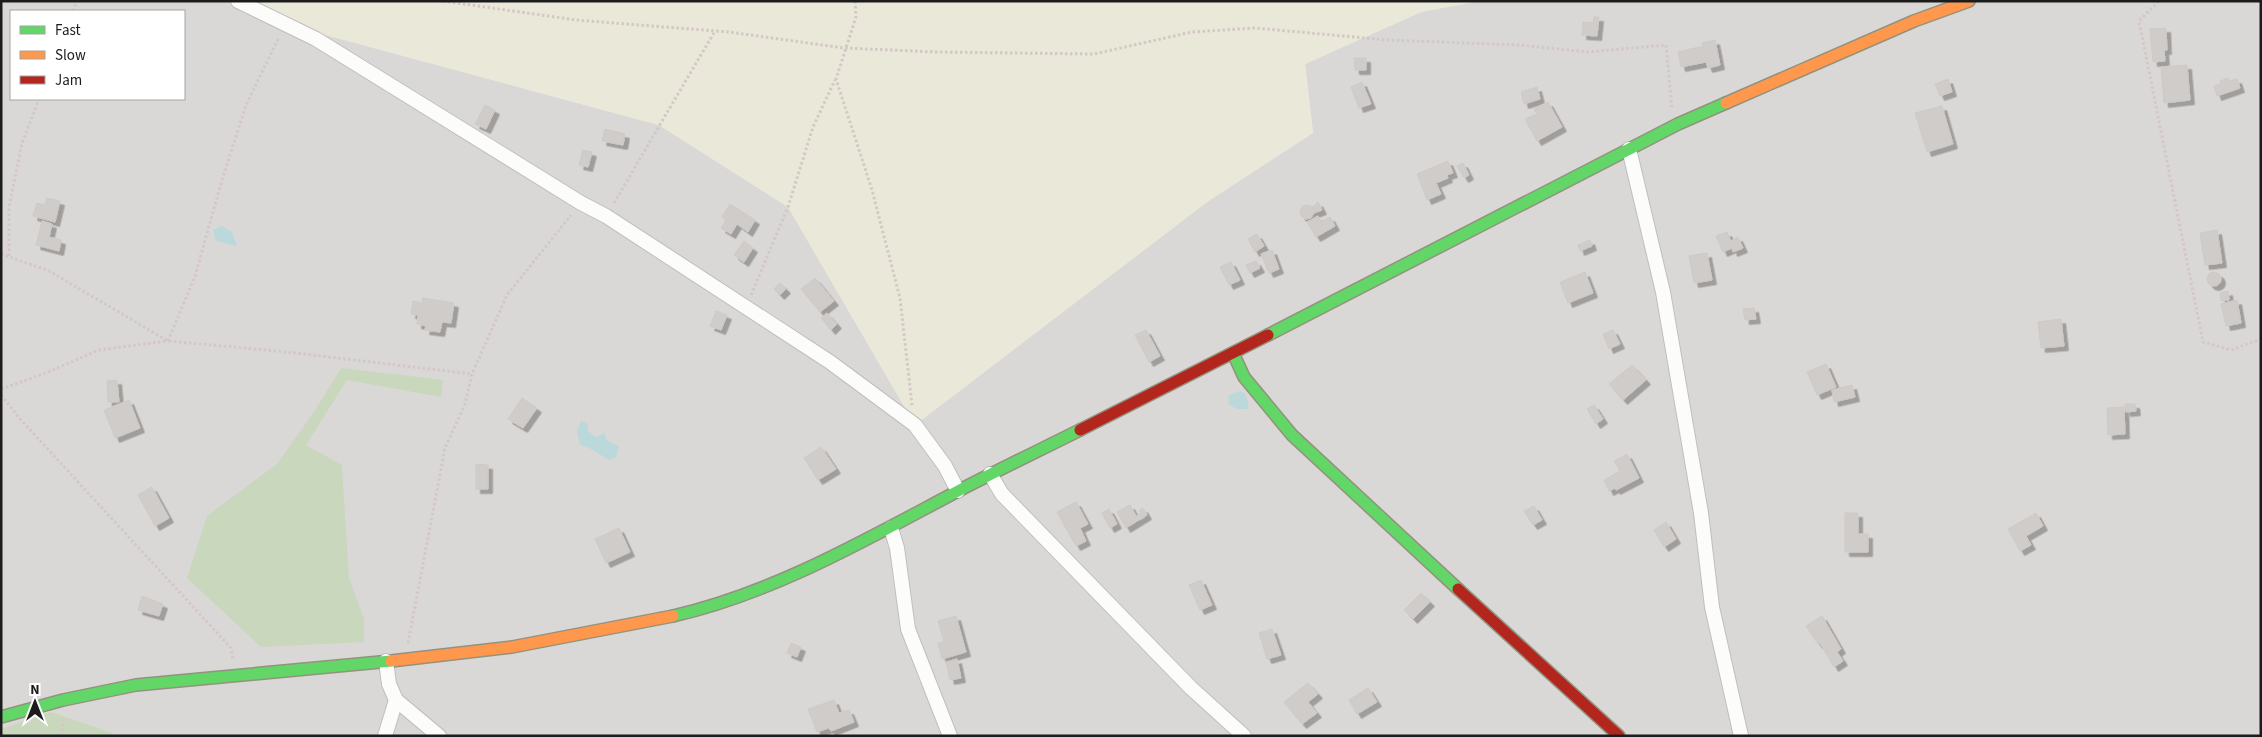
<svg xmlns="http://www.w3.org/2000/svg" width="2262" height="737" font-family="'Source Sans 3',sans-serif">
<style>
.residential{fill:#dad8d6;fill-rule:evenodd}
.farmland{fill:#eae9d9}
.forest{fill:#c9d7bc}
.water{fill:#bbd9db}
.building{fill:#d0ccca;stroke:#cec9c6;filter:url(#shadow)}
.lines{fill:none;stroke-linecap:round;stroke-linejoin:round}
.street-casing{stroke:#c0bfbd;stroke-width:16}
.fast-casing{stroke:#93927f;stroke-width:14}
.slow-casing{stroke:#93927f;stroke-width:14}
.jam-casing{stroke:#93927f;stroke-width:14}
.path{stroke:#d4c7c6;stroke-width:3;stroke-dasharray:2.5 2.5;stroke-linecap:butt}
.street{stroke:#fcfcfb;stroke-width:14}
.fast{stroke:#63d668;stroke-width:11}
.slow{stroke:#ff974d;stroke-width:11}
.jam{stroke:#b3261e;stroke-width:11}
</style>
<defs>
<filter id="shadow"><feDropShadow dx="4.5" dy="4.5" stdDeviation="0" flood-color="#0004"/></filter>
</defs>
<rect width="100%" height="100%" fill="#ebe8e5"/>
<path class="residential" d="M 1,1 L 256,1 L 285,24 L 659,125 L 788,207 L 915,425 L 1207,202 L 1313,133 L 1305,64 L 1421,12 L 1479,1 L 2261,1 L 2261,736 L 1,736 ZM 11,11 L 184,11 L 184,99 L 11,99 Z"/>
<path class="farmland" d="M 256,1 L 1479,1 L 1421,12 L 1305,64 L 1313,132 L 1207,202 L 915,425 L 788,207 L 659,125 L 285,24 Z"/>
<g class="forest">
<path d="M 341,368 L 443,380 L 441,397 L 347,380 L 306,445 L 342,465 L 349,578 L 364,619 L 364,642 L 261,647 L 187,578 L 207,516 L 277,464 L 312,415 Z"/>
<path d="M 51,712 L 112,733 L 111,736 L 1,736 L 1,729 Z"/>
</g>
<g class="water">
<path d="M 222,226 L 232,232 L 237,246 L 216,241 L 213,230 Z"/>
<path d="M 1239,391 L 1245,393 L 1248,403 L 1248,409 L 1237,409 L 1229,405 L 1228,396 Z"/>
<path d="M 581,420 L 588,424 L 588,431 L 596,437 L 605,433 L 606,440 L 619,446 L 616,457 L 609,460 L 589,448 L 580,445 L 577,432 Z"/>
</g>
<g class="building">
<path d="M 1594,17 L 1599,17 L 1597,36 L 1582,35 L 1583,22 L 1593,23 Z"/>
<path d="M 2166,28 L 2167,50 L 2164,50 L 2165,61 L 2153,62 L 2150,29 Z"/>
<path d="M 1715,40 L 1720,65 L 1708,68 L 1706,62 L 1681,67 L 1678,52 L 1703,46 L 1702,43 Z"/>
<path d="M 1354,58 L 1366,58 L 1366,70 L 1355,70 Z"/>
<path d="M 2187,65 L 2190,100 L 2164,103 L 2161,67 Z"/>
<path d="M 2228,78 L 2229,81 L 2237,79 L 2240,88 L 2217,96 L 2214,86 L 2221,84 L 2220,81 Z"/>
<path d="M 1948,79 L 1952,92 L 1940,96 L 1935,84 Z"/>
<path d="M 1362,82 L 1371,104 L 1359,108 L 1351,87 Z"/>
<path d="M 1537,87 L 1540,99 L 1524,104 L 1521,92 Z"/>
<path d="M 1548,102 L 1562,127 L 1537,141 L 1525,119 L 1537,114 L 1534,109 Z"/>
<path d="M 485,105 L 495,110 L 486,129 L 475,124 Z"/>
<path d="M 1942,106 L 1953,144 L 1927,152 L 1915,113 Z"/>
<path d="M 605,129 L 625,134 L 623,145 L 602,141 Z"/>
<path d="M 583,150 L 592,152 L 588,167 L 579,165 Z"/>
<path d="M 1448,161 L 1453,173 L 1447,175 L 1448,178 L 1436,183 L 1441,194 L 1427,200 L 1417,174 Z"/>
<path d="M 1463,163 L 1469,175 L 1464,178 L 1457,166 Z"/>
<path d="M 47,198 L 60,201 L 55,222 L 33,216 L 37,203 L 45,205 Z"/>
<path d="M 1318,202 L 1322,210 L 1314,213 L 1311,218 L 1306,219 L 1301,216 L 1300,211 L 1303,206 L 1308,205 L 1313,207 Z"/>
<path d="M 730,204 L 755,220 L 748,232 L 737,224 L 731,234 L 721,228 L 726,220 L 722,217 Z"/>
<path d="M 1318,216 L 1321,222 L 1330,217 L 1335,226 L 1316,237 L 1307,222 Z"/>
<path d="M 42,221 L 52,224 L 49,237 L 61,240 L 59,251 L 36,245 Z"/>
<path d="M 2217,230 L 2222,263 L 2205,265 L 2200,233 Z"/>
<path d="M 1727,232 L 1731,241 L 1738,237 L 1743,248 L 1733,252 L 1732,248 L 1723,252 L 1716,236 Z"/>
<path d="M 1257,234 L 1264,246 L 1255,252 L 1248,239 Z"/>
<path d="M 1590,240 L 1592,246 L 1580,251 L 1578,245 Z"/>
<path d="M 744,241 L 753,248 L 744,262 L 734,255 Z"/>
<path d="M 1272,250 L 1279,269 L 1269,273 L 1261,254 Z"/>
<path d="M 1707,253 L 1712,280 L 1694,283 L 1689,256 Z"/>
<path d="M 1256,261 L 1260,268 L 1250,273 L 1246,265 Z"/>
<path d="M 1231,262 L 1240,280 L 1229,285 L 1220,267 Z"/>
<circle cx="2214" cy="279" r="7"/>
<path d="M 1585,272 L 1593,293 L 1568,303 L 1560,282 Z"/>
<path d="M 815,278 L 834,301 L 820,312 L 801,289 Z"/>
<path d="M 780,283 L 786,289 L 780,295 L 774,289 Z"/>
<path d="M 2228,291 L 2229,300 L 2221,301 L 2220,293 Z"/>
<path d="M 423,298 L 454,303 L 451,323 L 442,322 L 440,332 L 425,330 L 426,326 L 417,324 L 418,315 L 411,314 L 413,301 L 422,303 Z"/>
<path d="M 2237,300 L 2241,323 L 2226,326 L 2221,304 Z"/>
<path d="M 1754,308 L 1756,319 L 1745,320 L 1743,309 Z"/>
<path d="M 716,311 L 727,315 L 721,330 L 710,326 Z"/>
<path d="M 827,313 L 837,324 L 831,330 L 821,318 Z"/>
<path d="M 2061,319 L 2064,346 L 2041,348 L 2038,322 Z"/>
<path d="M 1146,330 L 1160,356 L 1149,362 L 1135,335 Z"/>
<path d="M 1613,330 L 1620,344 L 1609,349 L 1603,334 Z"/>
<path d="M 1826,364 L 1836,387 L 1817,395 L 1807,372 Z"/>
<path d="M 1632,365 L 1646,380 L 1623,400 L 1609,384 Z"/>
<path d="M 117,380 L 119,402 L 108,402 L 107,381 Z"/>
<path d="M 1852,385 L 1855,397 L 1834,402 L 1832,390 Z"/>
<path d="M 522,398 L 537,408 L 523,428 L 508,419 Z"/>
<path d="M 129,400 L 140,428 L 115,438 L 104,410 Z"/>
<path d="M 2125,404 L 2135,404 L 2136,411 L 2126,412 Z"/>
<path d="M 1594,405 L 1603,419 L 1596,424 L 1587,409 Z"/>
<path d="M 2124,407 L 2125,434 L 2108,435 L 2107,408 Z"/>
<path d="M 821,447 L 836,469 L 818,480 L 804,458 Z"/>
<path d="M 1627,454 L 1639,478 L 1616,490 L 1615,488 L 1609,491 L 1604,480 L 1620,471 L 1614,461 Z"/>
<path d="M 476,464 L 488,465 L 488,489 L 476,489 Z"/>
<path d="M 152,487 L 169,518 L 155,526 L 138,495 Z"/>
<path d="M 1076,502 L 1088,524 L 1080,528 L 1086,541 L 1076,546 L 1057,512 Z"/>
<path d="M 1130,505 L 1136,516 L 1141,513 L 1139,511 L 1143,508 L 1147,515 L 1126,528 L 1117,512 Z"/>
<path d="M 1534,506 L 1542,520 L 1533,525 L 1524,511 Z"/>
<path d="M 1109,509 L 1117,524 L 1110,528 L 1102,513 Z"/>
<path d="M 1845,513 L 1858,513 L 1858,534 L 1868,534 L 1868,552 L 1845,552 Z"/>
<path d="M 2036,513 L 2043,526 L 2026,536 L 2031,545 L 2020,551 L 2008,529 Z"/>
<path d="M 1666,522 L 1676,539 L 1664,547 L 1654,530 Z"/>
<path d="M 619,528 L 630,552 L 606,563 L 595,539 Z"/>
<path d="M 1201,580 L 1212,605 L 1200,610 L 1189,585 Z"/>
<path d="M 1421,593 L 1430,602 L 1413,619 L 1404,610 Z"/>
<path d="M 142,596 L 163,604 L 159,616 L 138,610 Z"/>
<path d="M 956,616 L 966,652 L 942,659 L 938,643 L 944,642 L 938,621 Z"/>
<path d="M 1822,616 L 1841,649 L 1837,652 L 1843,661 L 1834,667 L 1820,643 L 1818,644 L 1806,626 Z"/>
<path d="M 1272,629 L 1281,655 L 1267,659 L 1259,633 Z"/>
<path d="M 791,643 L 801,647 L 797,657 L 787,653 Z"/>
<path d="M 957,659 L 961,678 L 950,680 L 946,662 Z"/>
<path d="M 1308,683 L 1318,694 L 1308,702 L 1317,713 L 1302,724 L 1284,702 Z"/>
<path d="M 1368,688 L 1377,702 L 1357,714 L 1349,700 Z"/>
<path d="M 834,700 L 839,713 L 849,710 L 854,722 L 831,731 L 829,728 L 817,732 L 808,709 Z"/>
</g>
<g class="lines">
<defs>
<g id="street">
<path d="M 238,1 L 316,39 L 581,203 L 606,216 L 830,362 L 915,425 L 945,466 L 958,491"/>
<path d="M 1629,149 L 1663,292 L 1701,513 L 1712,607 L 1741,736"/>
<path d="M 990,474 L 1002,494 L 1191,688 L 1244,736"/>
<path d="M 891,528 L 897,548 L 908,629 L 950,736"/>
<path d="M 386,661 L 389,684 L 396,700 L 439,736"/>
<path d="M 385,736 L 396,700"/>
</g>
<g id="fast">
<path d="M 1268,335 L 1678,124 L 1726,103"/>
<path d="M 1233,353 L 1244,377 L 1292,435 L 1458,589"/>
<path d="M 673,616 C 774,593 867,539 958,491 C 998,470 1040,450 1080,430"/>
<path d="M 1,717 L 63,700 L 136,685 L 391,661"/>
</g>
<g id="slow">
<path d="M 1726,103 L 1914,21 L 1969,1"/>
<path d="M 391,661 L 512,647 L 673,616"/>
</g>
<g id="jam">
<path d="M 1080,430 L 1268,335"/>
<path d="M 1458,589 L 1619,736"/>
</g>
</defs>
<use href="#street" class="street-casing"/>
<use href="#fast" class="fast-casing"/>
<use href="#slow" class="slow-casing"/>
<use href="#jam" class="jam-casing"/>
<g class="path">
<path d="M 443,1 L 576,20 L 729,32 L 844,48 L 936,52 L 1094,54 L 1192,32 L 1255,28 L 1387,40 L 1520,45 L 1588,52 L 1666,45 L 1672,109"/>
<path d="M 855,1 L 856,17 L 836,79 L 872,190 L 900,298 L 912,405"/>
<path d="M 2159,1 L 2139,21 L 2203,342 L 2231,350 L 2261,339"/>
<path d="M 73,11 L 77,1"/>
<path d="M 614,203 L 715,31"/>
<path d="M 1,254 L 49,271 L 168,341 L 287,352 L 472,374"/>
<path d="M 9,256 L 9,207 L 22,143 L 39,99"/>
<path d="M 751,295 L 788,207 L 813,127 L 835,80"/>
<path d="M 1,389 L 46,373 L 99,350 L 168,341 L 195,276 L 222,180 L 246,105 L 279,37"/>
<path d="M 1,395 L 21,420 L 231,648 L 233,659"/>
<path d="M 408,643 L 445,448 L 465,404 L 472,374 L 507,295 L 571,215"/>
<path d="M 62,736 L 63,718"/>
</g>
<use href="#street" class="street"/>
<use href="#fast" class="fast"/>
<use href="#slow" class="slow"/>
<use href="#jam" class="jam"/>
</g>
<rect width="2262" height="737" fill="none" stroke="#1c1c1c" stroke-width="5"/>
<rect x="10" y="10" width="175" height="90" fill="#ffffff" stroke="#a4a4a4"/>
<rect x="20" y="26" width="25" height="8" fill="#63d668" stroke="#a4a4a4"/>
<text x="55" y="35" font-size="15" fill="#1c1c1c">Fast</text>
<rect x="20" y="51" width="25" height="8" fill="#ff974d" stroke="#a4a4a4"/>
<text x="55" y="60" font-size="15" fill="#1c1c1c">Slow</text>
<rect x="20" y="76" width="25" height="8" fill="#b3261e" stroke="#a4a4a4"/>
<text x="55" y="85" font-size="15" fill="#1c1c1c">Jam</text>
<g transform="translate(35 702)" stroke="#ffffff" stroke-width="4" paint-order="stroke">
<path d="M0-4L9 19L0 12L-9 19Z" fill="#1c1c1c"/>
<text y="-8" font-size="14" font-weight="bold" text-anchor="middle" fill="#1c1c1c">N</text>
</g>
</svg>
